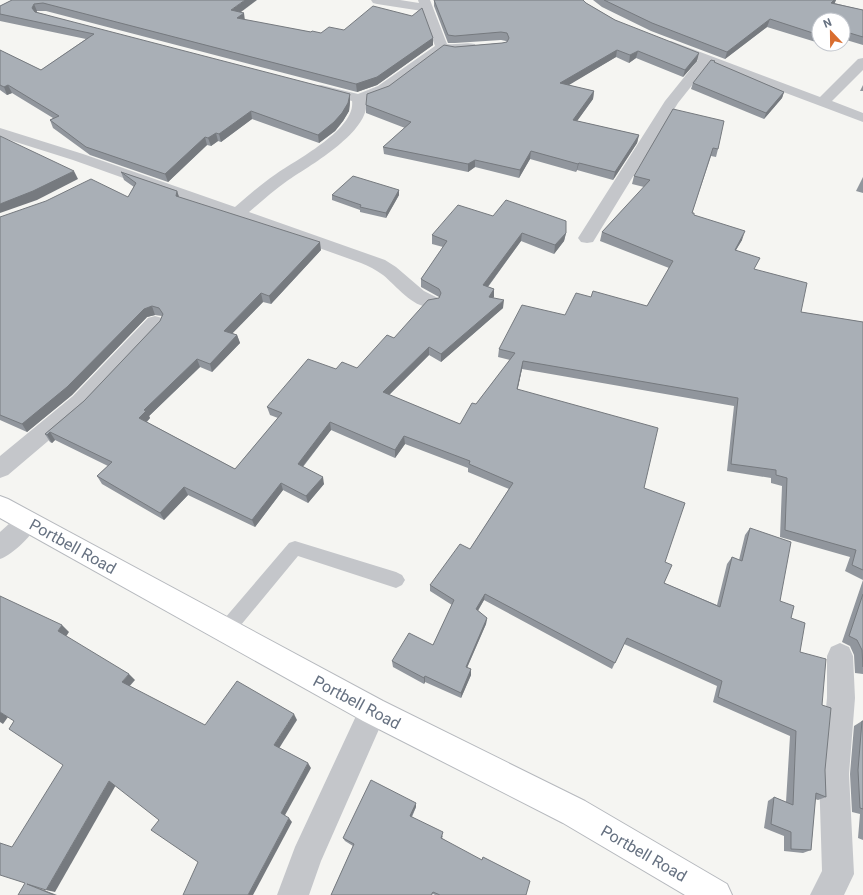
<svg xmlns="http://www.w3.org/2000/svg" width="863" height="895" font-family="Roboto,sans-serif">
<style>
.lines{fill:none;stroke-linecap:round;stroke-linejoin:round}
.secondary-casing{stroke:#b6b9be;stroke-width:2}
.lane{fill:#c4c6ca;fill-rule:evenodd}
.street{fill:#c4c6ca;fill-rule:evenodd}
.secondary{fill:#fff;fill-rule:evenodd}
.wall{fill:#91969d}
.shaded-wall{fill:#767a7f}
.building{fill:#a9afb6;stroke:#767a7f}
.labels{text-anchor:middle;stroke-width:4;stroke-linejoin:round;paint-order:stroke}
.near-street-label{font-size:16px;fill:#667181;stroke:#fff}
</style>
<rect width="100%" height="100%" fill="#f5f5f2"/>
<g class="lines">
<defs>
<path id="secondary" d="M 0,496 L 8,499 L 383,701 L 585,801 L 727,884 L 732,895 L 685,895 L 563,823 L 363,721 L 0,518 Z"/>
</defs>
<use href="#secondary" class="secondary-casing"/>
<path class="lane" d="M 295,541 L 396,572 L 402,575 L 405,580 L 402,585 L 396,588 L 298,556 L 231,637 L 225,639 L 219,637 L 216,631 L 219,625 L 289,543 Z"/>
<g class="street">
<path d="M 371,0 L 400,0 L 419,3 L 418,0 L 430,0 L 447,44 C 456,45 466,42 475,44 L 476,47 L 475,50 L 455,53 L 444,51 L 388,92 L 366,100 C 372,131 309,166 287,181 C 274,190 262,201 249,212 L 385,260 L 396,267 L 424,291 L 438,298 L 440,302 L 438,306 C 416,313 398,287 383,275 C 376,270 369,266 361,263 L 73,160 L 0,137 L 0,128 L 83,154 L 235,207 C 248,196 261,184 276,174 C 296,160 356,129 352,101 L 316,92 L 314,89 L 316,86 L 321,85 L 358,94 L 378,86 L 435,46 L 422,11 L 377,4 L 373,3 Z"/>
<path d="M 671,41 L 820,97 L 858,59 L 863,58 L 863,70 L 832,101 L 863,113 L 863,122 L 709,64 L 678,103 L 593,242 L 587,243 L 581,242 L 578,238 L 665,101 L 698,60 L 666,48 L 665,45 L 666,42 Z"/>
<path d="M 155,316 L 162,318 L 165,323 L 162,328 L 87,408 L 8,475 L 0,478 L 0,456 L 73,396 L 148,318 Z"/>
<path d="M 28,511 L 36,514 L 40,521 C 33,534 14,554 0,559 L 0,532 L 20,514 Z"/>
<path d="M 840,643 L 849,647 L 853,656 L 855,698 L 849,774 L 854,874 L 844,895 L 810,895 L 822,871 L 819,774 L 827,698 L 827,656 L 831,647 Z"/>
<path d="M 373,697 L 383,701 L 387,711 L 321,861 L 309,895 L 277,895 L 295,847 L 363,701 Z"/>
</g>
<use href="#secondary" class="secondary"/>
</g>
<g class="wall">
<path d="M 12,0 L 240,12 L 245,20 L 311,32 L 321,33 L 344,30 L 433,38 L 433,45 L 377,85 L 357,92 L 46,11 L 37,11 L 36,12 L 350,102 L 349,111 L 343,121 L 335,131 L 319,143 L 252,119 L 221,142 L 218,141 L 211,146 L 207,145 L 168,182 L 90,155 L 53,128 L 50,120 L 53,118 L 12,93 L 7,95 L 0,90 L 0,50 L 41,70 L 86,39 L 0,21 L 0,6 Z"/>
<path d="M 434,0 L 583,0 L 586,3 L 615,20 L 697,61 L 683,77 L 636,58 L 629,63 L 616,57 L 568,85 L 594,91 L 593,99 L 577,121 L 639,135 L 637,143 L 613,180 L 577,170 L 576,172 L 530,159 L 519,178 L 475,167 L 468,172 L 384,154 L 383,147 L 405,128 L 366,113 L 366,105 L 389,86 L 455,47 L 502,43 L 507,42 L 506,41 L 501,40 L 455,43 L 448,43 L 434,6 Z"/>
<path d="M 593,0 L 836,0 L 834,3 L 863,10 L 863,45 L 843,39 L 843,20 L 819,20 L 819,43 L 767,27 L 725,59 L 651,31 L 602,7 Z"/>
<path d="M 715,63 L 784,92 L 782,98 L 764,119 L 691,89 L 693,83 Z"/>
<path d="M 863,85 L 863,91 L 860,91 Z"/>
<path d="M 673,109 L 718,149 L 716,157 L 711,156 L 692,213 L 694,215 L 742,240 L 736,250 L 754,270 L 801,312 L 863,322 L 863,580 L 845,571 L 850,557 L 780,537 L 782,486 L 771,483 L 771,478 L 727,471 L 734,406 L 522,369 L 517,390 L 644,488 L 665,562 L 664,583 L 717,605 L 727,564 L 732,557 L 739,560 L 745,535 L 750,528 L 780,601 L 791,618 L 800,652 L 822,705 L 826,797 L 818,800 L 815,799 L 811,850 L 803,853 L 784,851 L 784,836 L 764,828 L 768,801 L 774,797 L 786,802 L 790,736 L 713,702 L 717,686 L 624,644 L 612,669 L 484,600 L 478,611 L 487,618 L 486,624 L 467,668 L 471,675 L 461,698 L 425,682 L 424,684 L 393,667 L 392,661 L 433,645 L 452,605 L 430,591 L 430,585 L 470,549 L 509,489 L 468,472 L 468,468 L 405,444 L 395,458 L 331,430 L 303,467 L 324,484 L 308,503 L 283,490 L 255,527 L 188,495 L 164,520 L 102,484 L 97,476 L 108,466 L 55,440 L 52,443 L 50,442 L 45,434 L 84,401 L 160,321 L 162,316 L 155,315 L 147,317 L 72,395 L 27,432 L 0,420 L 0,217 L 128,197 L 134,187 L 124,180 L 121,172 L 177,191 L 179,197 L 321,250 L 271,304 L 263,302 L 232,333 L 237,335 L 240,343 L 212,372 L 200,367 L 149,416 L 150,418 L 147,422 L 235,469 L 278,418 L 270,415 L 267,407 L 336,369 L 357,368 L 394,338 L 439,298 L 439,297 L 421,287 L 421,279 L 443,247 L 432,244 L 432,235 L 493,216 L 566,233 L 564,241 L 554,254 L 521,241 L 488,287 L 494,289 L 493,298 L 503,308 L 441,362 L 429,355 L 389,395 L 460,424 L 476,404 L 510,360 L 498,357 L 499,349 L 565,315 L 591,297 L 647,306 L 669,268 L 600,241 L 602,232 L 644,187 L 632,184 L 634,176 Z"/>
<path d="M 863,177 L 863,193 L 856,191 Z"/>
<path d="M 399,190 L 399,195 L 386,218 L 360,212 L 360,210 L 332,200 L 332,195 Z"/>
<path d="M 863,580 L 863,674 L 855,673 L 854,655 L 850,646 L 842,642 Z"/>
<path d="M 862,721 L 863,721 L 863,840 L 858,838 L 860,814 L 852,812 L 850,774 L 854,726 Z"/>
<path d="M 416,807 L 412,817 L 443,836 L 442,838 L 526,895 L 435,895 L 433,894 L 432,895 L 331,895 L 353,846 L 345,841 L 343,838 Z"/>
</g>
<g class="shaded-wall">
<path d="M 245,0 L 257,0 L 233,18 L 231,10 Z"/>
<path d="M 834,0 L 836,0 L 834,5 L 831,3 Z"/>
<path d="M 34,4 L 37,11 L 35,16 L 32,8 Z"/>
<path d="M 244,13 L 245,21 L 237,18 Z"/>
<path d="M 770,19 L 767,27 L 725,59 L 727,52 Z"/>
<path d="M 433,38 L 433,45 L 377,85 L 357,92 L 356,84 Z"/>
<path d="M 617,50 L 616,57 L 559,91 L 560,83 Z"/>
<path d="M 638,51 L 636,58 L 629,63 L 630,55 Z"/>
<path d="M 699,53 L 697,61 L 683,77 L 685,70 Z"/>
<path d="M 8,85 L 12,93 L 7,95 L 4,87 Z"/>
<path d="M 594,91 L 593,99 L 572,128 L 573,120 Z"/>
<path d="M 784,92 L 782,98 L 764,119 L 766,113 Z"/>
<path d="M 350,94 L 350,102 L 349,111 L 343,121 L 335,131 L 319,143 L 318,135 Z"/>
<path d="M 251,111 L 252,119 L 221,142 L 219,134 Z"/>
<path d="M 216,133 L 218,141 L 211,146 L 208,138 Z"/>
<path d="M 639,135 L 637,143 L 613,180 L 615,172 Z"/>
<path d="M 205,137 L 207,145 L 168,182 L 165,174 Z"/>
<path d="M 531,151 L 530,159 L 519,178 L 520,170 Z"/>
<path d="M 475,160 L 475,167 L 468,172 L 468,164 Z"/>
<path d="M 579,163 L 577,170 L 576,172 L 578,164 Z"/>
<path d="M 74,171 L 78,179 L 37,200 L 0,213 L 0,204 Z"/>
<path d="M 399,190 L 399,195 L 386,218 L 386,213 Z"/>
<path d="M 177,191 L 180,200 L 176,196 Z"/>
<path d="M 745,231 L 742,240 L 731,258 L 735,250 Z"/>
<path d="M 522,233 L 521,241 L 483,293 L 483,285 Z"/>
<path d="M 566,233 L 564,241 L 554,254 L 555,245 Z"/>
<path d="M 320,242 L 321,250 L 271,304 L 269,296 Z"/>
<path d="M 494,289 L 494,297 L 488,305 L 489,297 Z"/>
<path d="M 261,293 L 263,302 L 227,339 L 224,331 Z"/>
<path d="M 504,300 L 503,308 L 441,362 L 441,354 Z"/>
<path d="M 152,306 L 155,315 L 147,317 L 72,395 L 27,432 L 22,424 L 144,309 Z"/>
<path d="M 237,335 L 240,343 L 212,372 L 210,364 Z"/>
<path d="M 429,347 L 429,355 L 384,400 L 383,392 Z"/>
<path d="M 197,359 L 200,367 L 149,416 L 150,418 L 143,425 L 139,418 L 144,410 Z"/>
<path d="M 523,361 L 522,369 L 516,397 L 517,389 Z"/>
<path d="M 330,422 L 331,430 L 299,471 L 298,464 Z"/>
<path d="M 50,432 L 55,440 L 52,443 L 47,435 Z"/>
<path d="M 404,436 L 405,444 L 395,458 L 395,450 Z"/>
<path d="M 323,477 L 324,484 L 308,503 L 306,496 Z"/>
<path d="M 281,483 L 283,490 L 255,527 L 252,520 Z"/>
<path d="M 184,487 L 188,495 L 164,520 L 160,513 Z"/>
<path d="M 485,594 L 484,600 L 475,615 L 476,609 Z"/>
<path d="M 487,618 L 486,624 L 465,672 L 466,667 Z"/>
<path d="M 62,625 L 69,632 L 65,638 L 58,631 Z"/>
<path d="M 471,669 L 471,675 L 461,698 L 461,693 Z"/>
<path d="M 129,674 L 135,680 L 128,688 L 122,682 Z"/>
<path d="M 425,676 L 425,682 L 424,684 L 424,678 Z"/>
<path d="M 0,712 L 8,717 L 3,724 L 0,722 Z"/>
<path d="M 294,714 L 297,720 L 278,750 L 274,745 Z"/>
<path d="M 308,763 L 311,768 L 284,817 L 281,813 Z"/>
<path d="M 109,781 L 116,785 L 55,892 L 46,890 Z"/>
<path d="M 416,803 L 416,807 L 410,819 L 410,816 Z"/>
<path d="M 289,818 L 292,822 L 253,895 L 248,895 Z"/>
<path d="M 27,884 L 36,887 L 57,895 L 54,895 Z"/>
</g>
<g class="building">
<path d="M 12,0 L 245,0 L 231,10 L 244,13 L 237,18 L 311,32 L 312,31 L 321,33 L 329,27 L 344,30 L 373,6 L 412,16 L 422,8 L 433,38 L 377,77 L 356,84 L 43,3 L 34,4 L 32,8 L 35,12 L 350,94 L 348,103 L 342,113 L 334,122 L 318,135 L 251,111 L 219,134 L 216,133 L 208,138 L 205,137 L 165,174 L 86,147 L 50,120 L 59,116 L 8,85 L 4,87 L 0,85 L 0,50 L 41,70 L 94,34 L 0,14 L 0,6 Z"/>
<path d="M 434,0 L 583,0 L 586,3 L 615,20 L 699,53 L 685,70 L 638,51 L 630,55 L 617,50 L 560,83 L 594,91 L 573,120 L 639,135 L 615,172 L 579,163 L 578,164 L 531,151 L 520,170 L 475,160 L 468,164 L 383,147 L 411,122 L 366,105 L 367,94 L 389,86 L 444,45 L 455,47 L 502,43 L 507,42 L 509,38 L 507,33 L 501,32 L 455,36 L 448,35 Z"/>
<path d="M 604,0 L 834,0 L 831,3 L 863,10 L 863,37 L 843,31 L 843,20 L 819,20 L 819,35 L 770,19 L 727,52 L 652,23 Z"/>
<path d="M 711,60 L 715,61 L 714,62 L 784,92 L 766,113 L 693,83 Z"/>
<path d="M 673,109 L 724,121 L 718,149 L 713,148 L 692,213 L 694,213 L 694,215 L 745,231 L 735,250 L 760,258 L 754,269 L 807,283 L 801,312 L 863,322 L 863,570 L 852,565 L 856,550 L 785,530 L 787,478 L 776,475 L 776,470 L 731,464 L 738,398 L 523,361 L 517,389 L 658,428 L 644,488 L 685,503 L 665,562 L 672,565 L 664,583 L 720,607 L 732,557 L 742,561 L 750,528 L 791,542 L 780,601 L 794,606 L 791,618 L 805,623 L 800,652 L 826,659 L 822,705 L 831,708 L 825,770 L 826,797 L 816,793 L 811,850 L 791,849 L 791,832 L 771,824 L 774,797 L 793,805 L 796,731 L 718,697 L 722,681 L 627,638 L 615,663 L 485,594 L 476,609 L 487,618 L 466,667 L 471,669 L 461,693 L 425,676 L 424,678 L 392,661 L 409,633 L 433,645 L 454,600 L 430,585 L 460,544 L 470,549 L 513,483 L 469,464 L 470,461 L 404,436 L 395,450 L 330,422 L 298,464 L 323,477 L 306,496 L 281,483 L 252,520 L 184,487 L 160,513 L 97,476 L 112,462 L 50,432 L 47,435 L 45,434 L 84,401 L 160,321 L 163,314 L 159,308 L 152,306 L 144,309 L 67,387 L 22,424 L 0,415 L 0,217 L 46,201 L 91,179 L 128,197 L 136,183 L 121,172 L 177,191 L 176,196 L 320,242 L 269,296 L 261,293 L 224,331 L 237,335 L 210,364 L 197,359 L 144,410 L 146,411 L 139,418 L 235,469 L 282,413 L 267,407 L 308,359 L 336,369 L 342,362 L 357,368 L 387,335 L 394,338 L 428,300 L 439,298 L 441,293 L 439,289 L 421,279 L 447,241 L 432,235 L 458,205 L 493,216 L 506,200 L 566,221 L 566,233 L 555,245 L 522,233 L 483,285 L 494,289 L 489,297 L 504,300 L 441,354 L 429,347 L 383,392 L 460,424 L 472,403 L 476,404 L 515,353 L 499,349 L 522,305 L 565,315 L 576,293 L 591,297 L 593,291 L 647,306 L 673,261 L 602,232 L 650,180 L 634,176 Z"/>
<path d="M 0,136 L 74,171 L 33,191 L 0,204 Z"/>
<path d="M 353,176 L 399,190 L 386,213 L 360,207 L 361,205 L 332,195 Z"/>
<path d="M 863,594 L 863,667 L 862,650 L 857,640 L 849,636 Z"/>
<path d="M 0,596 L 62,625 L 58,631 L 129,674 L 122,682 L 205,725 L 237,681 L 294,714 L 274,745 L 308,763 L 281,813 L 289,818 L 248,895 L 183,895 L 198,862 L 151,830 L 159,820 L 109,781 L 46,890 L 27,884 L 54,895 L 18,895 L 25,883 L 0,875 L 0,843 L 12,847 L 63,765 L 9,729 L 14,721 L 0,712 Z"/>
<path d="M 862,721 L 863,721 L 863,809 L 860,808 L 858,770 Z"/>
<path d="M 371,780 L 416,803 L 410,816 L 443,832 L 441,838 L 482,860 L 483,857 L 530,881 L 526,895 L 440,895 L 433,892 L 431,895 L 331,895 L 354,844 L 343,838 Z"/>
</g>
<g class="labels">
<g class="near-street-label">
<text transform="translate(73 546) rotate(29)" y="6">Portbell Road</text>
<text transform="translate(357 702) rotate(28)" y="6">Portbell Road</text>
<text transform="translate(644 853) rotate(30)" y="6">Portbell Road</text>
</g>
</g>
<g transform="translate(831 32) rotate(338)"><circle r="19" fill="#ffffff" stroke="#c2c6cd"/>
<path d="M0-3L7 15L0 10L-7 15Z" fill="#d96d2f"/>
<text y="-6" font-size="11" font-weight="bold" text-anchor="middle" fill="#667181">N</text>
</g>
</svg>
